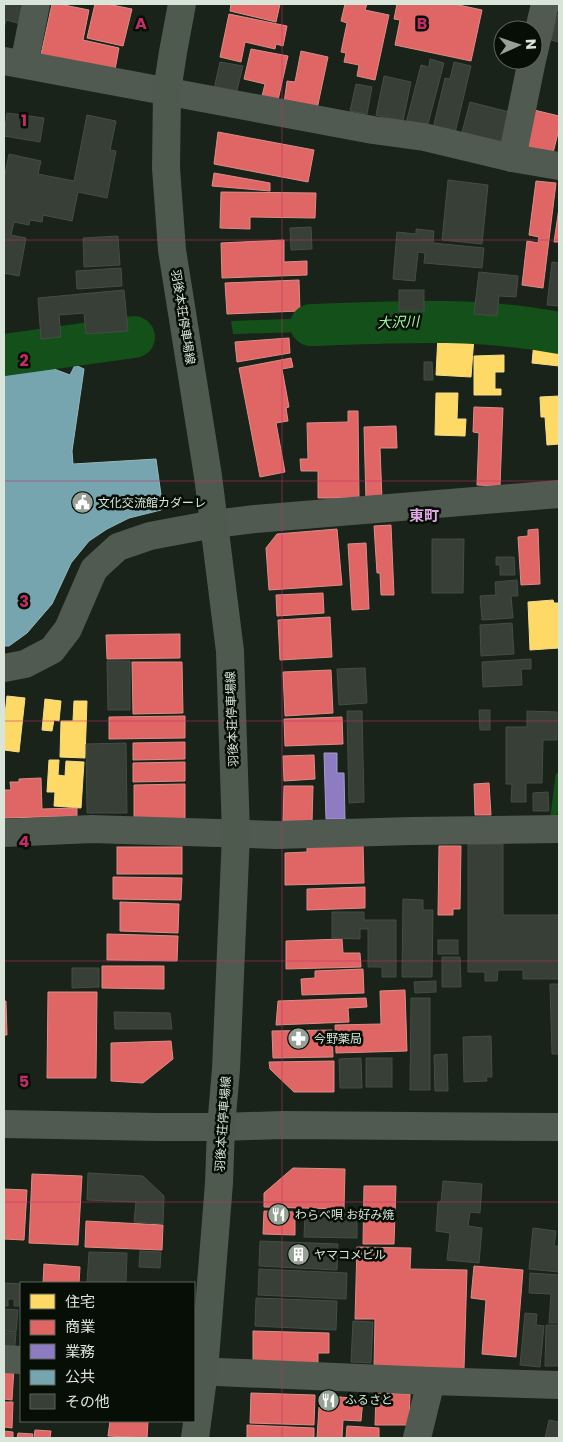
<svg xmlns="http://www.w3.org/2000/svg" width="563" height="1442" font-family="Poppins,'Noto Sans JP',sans-serif">
<style>
.water{fill:#145019}
.homes{fill:#ffd966;stroke:#f4dd88}
.shops{fill:#e06666;stroke:#de8c88}
.offices{fill:#8e7cc3;stroke:#a49cca}
.public{fill:#76a5af;stroke:#94b8bc}
.lines{fill:none;stroke-linecap:round;stroke-linejoin:round}
.stream{stroke:#145019;stroke-width:7}
.river{stroke:#145019;stroke-width:42}
.building{fill:#373f37;stroke:#454d45}
.minor{stroke:#505a50;stroke-width:28}
.major{stroke:#4f5a4f;stroke-width:28}
.grid{fill:none;stroke:#c42c68;stroke-width:1;stroke-opacity:0.55}
.labels{text-anchor:middle;stroke-width:5;stroke-linejoin:round;paint-order:stroke}
.street-label{font-size:12px;fill:#d9e5d9;stroke:#060e06}
.poi-label{font-size:12px;fill:#d9e5d9;stroke:#060e06;text-anchor:start}
.water-label{font-size:14px;font-style:italic;fill:#a2f7a2;stroke:#060e06}
.quarter-label{font-size:15px;font-weight:bold;fill:#dfa8e3;stroke:#060e06}
.grid-label{font-size:16px;text-anchor:middle;font-weight:bold;fill:#c42c68;stroke:#060e06;stroke-width:5;stroke-linejoin:round;paint-order:stroke}
</style>
<rect width="100%" height="100%" fill="#192319"/>
<g class="water">
<path d="M 451,314 L 521,322 L 559,328 L 559,340 L 484,329 L 441,326 L 385,328 L 384,315 Z"/>
<path d="M 368,316 L 368,330 L 233,334 L 231,321 Z"/>
<path d="M 131,332 L 133,346 L 4,363 L 4,348 Z"/>
</g>
<g class="homes">
<path d="M 438,335 L 474,337 L 471,377 L 436,375 Z"/>
<path d="M 534,341 L 559,344 L 559,366 L 532,363 Z"/>
<path d="M 504,355 L 504,372 L 495,372 L 495,389 L 501,389 L 501,395 L 474,395 L 474,356 Z"/>
<path d="M 436,393 L 458,393 L 457,419 L 466,419 L 465,436 L 435,435 Z"/>
<path d="M 559,396 L 559,444 L 547,445 L 545,417 L 541,417 L 540,397 Z"/>
<path d="M 553,600 L 554,603 L 559,603 L 559,648 L 530,650 L 528,602 Z"/>
<path d="M 7,696 L 25,698 L 19,752 L 4,750 L 4,724 Z"/>
<path d="M 45,699 L 61,701 L 59,721 L 54,720 L 52,731 L 42,730 Z"/>
<path d="M 74,701 L 87,701 L 85,758 L 60,757 L 61,721 L 73,721 Z"/>
<path d="M 49,760 L 59,760 L 58,775 L 65,776 L 66,761 L 84,762 L 81,808 L 54,806 L 55,792 L 47,792 Z"/>
</g>
<g class="shops">
<path d="M 52,4 L 59,4 L 89,10 L 83,40 L 119,48 L 114,75 L 40,59 Z"/>
<path d="M 95,4 L 107,4 L 132,9 L 123,46 L 87,38 Z"/>
<path d="M 231,4 L 280,4 L 276,22 L 230,11 Z"/>
<path d="M 345,4 L 367,4 L 365,10 L 389,15 L 375,80 L 357,76 L 359,65 L 344,62 L 346,53 L 341,52 L 347,23 L 341,21 Z"/>
<path d="M 397,4 L 454,4 L 482,10 L 471,61 L 395,45 L 400,20 L 394,19 Z"/>
<path d="M 229,14 L 287,26 L 283,46 L 276,44 L 275,49 L 245,42 L 241,62 L 220,57 Z"/>
<path d="M 251,49 L 288,56 L 278,100 L 262,96 L 265,84 L 244,79 Z"/>
<path d="M 301,51 L 328,57 L 317,109 L 284,103 L 287,81 L 295,82 Z"/>
<path d="M 534,110 L 559,116 L 559,129 L 552,157 L 524,150 Z"/>
<path d="M 218,132 L 314,150 L 308,182 L 214,164 Z"/>
<path d="M 214,173 L 270,183 L 270,191 L 212,186 Z"/>
<path d="M 536,181 L 556,183 L 543,288 L 522,285 L 527,241 L 538,243 L 539,237 L 529,235 Z"/>
<path d="M 221,192 L 316,193 L 315,218 L 250,217 L 250,229 L 220,228 Z"/>
<path d="M 559,208 L 559,242 L 554,242 Z"/>
<path d="M 284,240 L 284,262 L 307,261 L 307,275 L 222,278 L 221,243 Z"/>
<path d="M 299,280 L 300,311 L 227,314 L 225,283 Z"/>
<path d="M 289,338 L 290,353 L 237,362 L 235,342 Z"/>
<path d="M 291,358 L 293,367 L 282,369 L 289,407 L 286,408 L 288,421 L 276,423 L 285,472 L 260,477 L 239,368 Z"/>
<path d="M 474,407 L 503,408 L 500,486 L 477,485 L 479,433 L 473,432 Z"/>
<path d="M 348,411 L 358,411 L 359,498 L 318,498 L 318,471 L 301,471 L 300,459 L 308,459 L 307,423 L 348,422 Z"/>
<path d="M 396,426 L 397,448 L 380,448 L 382,499 L 366,500 L 364,427 Z"/>
<path d="M 391,525 L 394,595 L 381,595 L 380,573 L 377,573 L 374,526 Z"/>
<path d="M 337,529 L 342,585 L 269,590 L 266,548 L 277,534 Z"/>
<path d="M 538,529 L 540,584 L 521,585 L 518,537 L 528,536 L 528,530 Z"/>
<path d="M 366,543 L 369,609 L 352,610 L 348,544 Z"/>
<path d="M 323,593 L 324,613 L 277,616 L 276,595 Z"/>
<path d="M 330,617 L 332,657 L 280,660 L 278,620 Z"/>
<path d="M 180,634 L 180,658 L 107,659 L 106,635 Z"/>
<path d="M 132,662 L 182,662 L 183,713 L 133,714 Z"/>
<path d="M 331,670 L 333,713 L 285,716 L 283,672 Z"/>
<path d="M 185,716 L 185,738 L 109,739 L 109,717 Z"/>
<path d="M 342,717 L 343,744 L 285,746 L 284,719 Z"/>
<path d="M 185,742 L 185,759 L 133,760 L 133,743 Z"/>
<path d="M 314,755 L 315,779 L 284,781 L 283,756 Z"/>
<path d="M 185,762 L 185,781 L 133,782 L 133,763 Z"/>
<path d="M 41,778 L 42,809 L 77,808 L 77,816 L 4,818 L 4,790 L 11,790 L 10,782 L 19,782 L 19,779 Z"/>
<path d="M 489,783 L 491,815 L 475,815 L 474,784 Z"/>
<path d="M 185,784 L 185,822 L 134,823 L 134,785 Z"/>
<path d="M 284,786 L 313,786 L 312,822 L 283,821 Z"/>
<path d="M 363,844 L 364,883 L 285,885 L 285,853 L 307,852 L 307,846 Z"/>
<path d="M 439,846 L 461,846 L 460,909 L 453,909 L 453,915 L 438,915 Z"/>
<rect x="117" y="847" width="65" height="27"/>
<path d="M 113,877 L 182,878 L 181,900 L 113,899 Z"/>
<path d="M 365,887 L 365,908 L 307,910 L 307,889 Z"/>
<path d="M 120,902 L 179,904 L 178,933 L 120,931 Z"/>
<path d="M 107,934 L 178,936 L 177,961 L 107,960 Z"/>
<path d="M 342,939 L 343,953 L 360,953 L 361,967 L 286,969 L 286,941 Z"/>
<path d="M 102,966 L 164,966 L 164,989 L 102,988 Z"/>
<path d="M 363,969 L 364,993 L 302,995 L 301,979 L 315,978 L 315,971 Z"/>
<path d="M 405,990 L 407,1051 L 336,1053 L 335,1025 L 381,1024 L 380,991 Z"/>
<path d="M 48,992 L 97,992 L 96,1078 L 47,1078 Z"/>
<path d="M 366,998 L 367,1007 L 348,1008 L 349,1022 L 276,1025 L 278,1001 Z"/>
<path d="M 4,1001 L 6,1001 L 7,1035 L 4,1035 Z"/>
<path d="M 332,1030 L 333,1057 L 273,1058 L 272,1031 Z"/>
<path d="M 171,1041 L 173,1059 L 143,1083 L 111,1081 L 111,1043 Z"/>
<path d="M 334,1061 L 334,1092 L 294,1092 L 270,1069 L 269,1062 Z"/>
<path d="M 293,1168 L 345,1169 L 344,1209 L 264,1207 L 264,1193 Z"/>
<path d="M 32,1174 L 82,1176 L 78,1245 L 29,1243 Z"/>
<path d="M 364,1186 L 396,1186 L 394,1244 L 363,1244 Z"/>
<path d="M 4,1189 L 27,1190 L 24,1240 L 4,1239 Z"/>
<path d="M 264,1211 L 295,1212 L 295,1235 L 263,1234 Z"/>
<path d="M 86,1221 L 163,1225 L 162,1250 L 85,1247 Z"/>
<path d="M 357,1247 L 411,1248 L 410,1269 L 467,1270 L 464,1369 L 374,1367 L 375,1319 L 355,1319 Z"/>
<path d="M 44,1264 L 80,1267 L 79,1283 L 43,1283 Z"/>
<path d="M 474,1266 L 523,1270 L 516,1357 L 482,1354 L 486,1300 L 471,1298 Z"/>
<path d="M 253,1331 L 329,1333 L 329,1353 L 318,1353 L 318,1364 L 253,1363 Z"/>
<path d="M 4,1368 L 14,1368 L 12,1400 L 4,1399 Z"/>
<path d="M 251,1393 L 315,1395 L 314,1425 L 250,1423 Z"/>
<path d="M 376,1393 L 410,1394 L 409,1425 L 375,1425 Z"/>
<path d="M 328,1396 L 363,1399 L 361,1421 L 343,1420 L 342,1438 L 317,1438 L 319,1407 L 327,1407 Z"/>
<path d="M 4,1402 L 13,1402 L 12,1428 L 4,1427 Z"/>
<path d="M 110,1421 L 148,1421 L 147,1438 L 108,1436 Z"/>
<path d="M 247,1425 L 314,1428 L 314,1438 L 247,1438 Z"/>
<path d="M 347,1426 L 379,1428 L 379,1438 L 346,1438 Z"/>
<path d="M 35,1430 L 51,1431 L 50,1438 L 34,1438 Z"/>
<path d="M 4,1431 L 13,1432 L 13,1438 L 4,1438 Z"/>
<path d="M 18,1433 L 33,1434 L 32,1438 L 17,1438 Z"/>
</g>
<path class="offices" d="M 324,753 L 337,753 L 337,773 L 344,773 L 345,819 L 326,819 Z"/>
<path class="public" d="M 75,365 L 84,369 L 72,451 L 73,464 L 156,459 L 161,495 L 161,510 L 129,518 L 107,529 L 89,541 L 71,563 L 52,604 L 27,633 L 9,646 L 4,646 L 4,371 L 46,366 L 70,375 Z"/>
<g class="lines">
<path class="stream" d="M 554,815 L 559,776"/>
<g class="river">
<path d="M 311,325 C 395,322 477,317 559,333"/>
<path d="M 4,355 L 134,337"/>
</g>
</g>
<g class="building">
<path d="M 4,4 L 26,4 L 21,24 L 6,20 L 4,28 Z"/>
<path d="M 558,14 L 559,15 L 559,42 L 551,40 Z"/>
<path d="M 430,59 L 444,63 L 427,128 L 406,123 L 421,65 L 429,67 Z"/>
<path d="M 220,62 L 243,66 L 236,94 L 214,89 Z"/>
<path d="M 454,62 L 471,66 L 455,133 L 433,128 L 445,78 L 450,79 Z"/>
<path d="M 384,76 L 411,82 L 403,121 L 376,115 Z"/>
<path d="M 356,84 L 372,87 L 367,114 L 350,111 Z"/>
<path d="M 470,102 L 509,112 L 502,143 L 462,132 Z"/>
<path d="M 7,113 L 44,118 L 40,142 L 4,136 Z"/>
<path d="M 87,115 L 116,121 L 110,150 L 116,151 L 107,198 L 78,192 L 72,221 L 43,215 L 42,222 L 30,220 L 29,225 L 14,222 L 11,235 L 26,238 L 19,276 L 4,273 L 4,179 L 9,154 L 41,161 L 38,174 L 74,181 Z"/>
<path d="M 448,180 L 488,185 L 482,244 L 442,240 Z"/>
<path d="M 311,227 L 312,249 L 291,250 L 290,228 Z"/>
<path d="M 416,229 L 434,231 L 433,243 L 484,248 L 482,268 L 424,263 L 425,253 L 418,252 L 415,281 L 393,279 L 397,232 L 416,234 Z"/>
<path d="M 118,236 L 120,265 L 84,267 L 83,238 Z"/>
<path d="M 552,262 L 559,263 L 559,306 L 547,305 Z"/>
<path d="M 121,268 L 122,286 L 77,289 L 76,271 Z"/>
<path d="M 479,272 L 518,276 L 516,297 L 499,296 L 497,316 L 474,314 Z"/>
<path d="M 124,290 L 128,331 L 86,334 L 84,313 L 59,315 L 61,337 L 41,339 L 38,298 Z"/>
<rect x="399" y="290" width="25" height="21"/>
<path d="M 424,362 L 432,362 L 433,380 L 424,380 Z"/>
<path d="M 432,539 L 464,539 L 463,593 L 432,593 Z"/>
<path d="M 496,557 L 514,557 L 515,575 L 500,575 L 500,565 L 496,565 Z"/>
<path d="M 517,580 L 518,596 L 511,596 L 513,618 L 482,620 L 480,596 L 496,595 L 495,582 Z"/>
<path d="M 512,623 L 514,654 L 481,656 L 480,625 Z"/>
<path d="M 531,659 L 531,669 L 521,669 L 522,685 L 483,687 L 482,662 Z"/>
<path d="M 107,661 L 130,661 L 130,710 L 108,710 Z"/>
<path d="M 365,668 L 367,703 L 339,705 L 337,669 Z"/>
<path d="M 479,710 L 490,710 L 490,730 L 480,730 Z"/>
<path d="M 347,711 L 362,711 L 364,802 L 349,803 Z"/>
<path d="M 527,711 L 557,712 L 557,740 L 543,740 L 542,783 L 526,783 L 526,802 L 511,802 L 512,784 L 506,784 L 506,727 L 527,727 Z"/>
<path d="M 126,743 L 127,813 L 87,813 L 86,744 Z"/>
<path d="M 548,792 L 549,811 L 533,811 L 533,793 Z"/>
<path d="M 468,844 L 503,844 L 503,915 L 559,915 L 559,979 L 523,979 L 523,970 L 498,970 L 497,981 L 485,981 L 485,972 L 468,972 Z"/>
<path d="M 403,899 L 423,900 L 423,910 L 433,910 L 432,977 L 402,977 Z"/>
<path d="M 332,912 L 364,912 L 364,920 L 396,920 L 396,977 L 382,977 L 382,967 L 368,967 L 368,929 L 360,929 L 360,939 L 332,938 Z"/>
<rect x="438" y="940" width="20" height="14"/>
<path d="M 442,957 L 460,957 L 461,987 L 442,987 Z"/>
<path d="M 72,968 L 99,968 L 99,987 L 72,988 Z"/>
<path d="M 436,981 L 436,992 L 415,993 L 414,982 Z"/>
<path d="M 550,984 L 559,984 L 559,1054 L 552,1054 Z"/>
<path d="M 411,998 L 430,998 L 430,1090 L 410,1090 Z"/>
<path d="M 114,1012 L 170,1013 L 172,1029 L 115,1029 Z"/>
<path d="M 491,1036 L 492,1077 L 486,1077 L 487,1081 L 464,1082 L 463,1037 Z"/>
<path d="M 447,1054 L 448,1091 L 435,1091 L 434,1055 Z"/>
<path d="M 361,1058 L 362,1088 L 340,1088 L 339,1059 Z"/>
<rect x="366" y="1058" width="26" height="29"/>
<path d="M 88,1173 L 143,1176 L 164,1196 L 163,1224 L 134,1222 L 136,1202 L 87,1200 Z"/>
<path d="M 443,1181 L 482,1184 L 480,1213 L 470,1212 L 468,1226 L 482,1228 L 479,1263 L 447,1260 L 450,1233 L 436,1231 L 438,1202 L 441,1202 Z"/>
<path d="M 305,1213 L 357,1214 L 357,1238 L 304,1237 Z"/>
<path d="M 533,1228 L 556,1231 L 554,1246 L 559,1246 L 559,1272 L 529,1269 Z"/>
<path d="M 260,1241 L 338,1244 L 337,1270 L 259,1266 Z"/>
<path d="M 140,1251 L 161,1252 L 160,1268 L 139,1267 Z"/>
<path d="M 89,1252 L 127,1253 L 126,1283 L 87,1283 Z"/>
<path d="M 259,1269 L 347,1273 L 346,1299 L 258,1295 Z"/>
<path d="M 530,1273 L 559,1275 L 559,1323 L 549,1323 L 551,1294 L 529,1293 Z"/>
<path d="M 4,1283 L 21,1284 L 21,1306 L 14,1306 L 14,1299 L 8,1299 L 8,1306 L 4,1306 Z"/>
<path d="M 256,1298 L 337,1301 L 336,1330 L 255,1326 Z"/>
<path d="M 4,1309 L 18,1310 L 16,1332 L 4,1331 Z"/>
<path d="M 525,1313 L 537,1314 L 536,1325 L 544,1326 L 540,1367 L 520,1365 Z"/>
<path d="M 353,1321 L 373,1322 L 371,1363 L 351,1362 Z"/>
<path d="M 546,1325 L 559,1325 L 559,1366 L 545,1366 Z"/>
<path d="M 4,1333 L 16,1333 L 14,1355 L 4,1355 Z"/>
<path d="M 549,1420 L 559,1422 L 559,1438 L 545,1438 Z"/>
</g>
<g class="lines">
<g class="minor">
<path d="M 533,56 L 545,4"/>
<path d="M 4,61 L 373,130 L 424,137 L 512,158 L 559,166"/>
<path d="M 24,64 L 36,4"/>
<path d="M 512,158 L 532,60"/>
<path d="M 4,668 L 25,664 L 52,650 L 68,629 L 94,569 L 118,547 L 150,536 L 214,524 L 255,519 L 559,494"/>
<path d="M 4,833 L 92,829 L 276,835 L 412,831 L 559,829"/>
<path d="M 4,1124 L 158,1127 L 221,1127 L 282,1125 L 559,1127"/>
<path d="M 4,1359 L 21,1360"/>
<path d="M 194,1371 L 431,1381 L 559,1385"/>
<path d="M 417,1438 L 431,1381"/>
</g>
<path class="major" d="M 182,4 L 173,52 L 167,91 L 166,168 L 172,250 L 208,476 L 230,651 L 236,834 L 226,1069 L 221,1127 L 219,1183 L 204,1371 L 195,1438"/>
</g>
<path class="grid" d="M 282,4 L 282,1438M 4,240 L 559,240M 4,481 L 559,481M 4,721 L 559,721M 4,961 L 559,961M 4,1202 L 559,1202"/>
<defs>
<symbol id="civic-disc" viewBox="-11 -11 22 22"><circle r="9.5" fill="#96a196" stroke="#060e06"/><path d="M-.6-6.5H3V-4.5H.6V-3L4-1V1h2V6H-6V1h2V-1L-.6-3ZM-1.2 2.5V6h2.4V2.5Z" fill="#fff"/></symbol>
<symbol id="pharmacy-disc" viewBox="-11 -11 22 22"><circle r="9.5" fill="#96a196" stroke="#060e06"/><path d="M-2-6h4v4h4v4h-4v4h-4v-4h-4v-4h4Z" fill="#fff"/></symbol>
<symbol id="restaurant-disc" viewBox="-11 -11 22 22"><circle r="9.5" fill="#96a196" stroke="#060e06"/><path d="M-5-6h1v4h1v-4h1v4h1v-4h1v5L-1.5 .5V6h-2V.5L-5-1ZM5-6V6H3V1.5H1.5Q1.5-4 5-6Z" fill="#fff"/></symbol>
<symbol id="building-disc" viewBox="-11 -11 22 22"><circle r="9.5" fill="#96a196" stroke="#060e06"/><path d="M-4-6H4V6H1V3H-1V6H-4ZM-2.5-4.3h1.7v1.8h-1.7ZM.8-4.3h1.7v1.8H.8ZM-2.5-1h1.7V.8h-1.7ZM.8-1h1.7V.8H.8Z" fill="#fff"/></symbol>
</defs>
<g fill-rule="evenodd">
<use href="#civic-disc" x="70" y="490" width="25" height="25"/>
<use href="#pharmacy-disc" x="286" y="1026" width="25" height="25"/>
<use href="#restaurant-disc" x="266" y="1202" width="25" height="25"/>
<use href="#building-disc" x="286" y="1242" width="25" height="25"/>
<use href="#restaurant-disc" x="316" y="1388" width="25" height="25"/>
</g>
<g class="labels">
<g class="street-label">
<text transform="translate(183 317) rotate(81)" y="4">羽後本荘停車場線</text>
<text transform="translate(232 719) rotate(-92)" y="4">羽後本荘停車場線</text>
<text transform="translate(223 1124) rotate(-86)" y="4">羽後本荘停車場線</text>
</g>
<g class="poi-label">
<text x="98" y="507">文化交流館カダーレ</text>
<text x="314" y="1043">今野薬局</text>
<text x="295" y="1219">わらべ唄 お好み焼</text>
<text x="314" y="1259">ヤマコメビル</text>
<text x="345" y="1404">ふるさと</text>
</g>
<g class="water-label">
<text transform="translate(398 322) rotate(-2)" y="5">大沢川</text>
</g>
<g class="quarter-label">
<text x="424" y="521">東町</text>
</g>
</g>
<g class="grid-label">
<text x="141" y="29">A</text>
<text x="422" y="29">B</text>
<text x="24" y="126">1</text>
<text x="24" y="366">2</text>
<text x="24" y="607">3</text>
<text x="24" y="847">4</text>
<text x="24" y="1087">5</text>
</g>
<rect width="563" height="1442" fill="none" stroke="#d9e5d9" stroke-width="10"/>
<rect x="20" y="1282" width="175" height="140" fill="#060e06" stroke="#5a645a"/>
<rect x="30" y="1294" width="25" height="15" fill="#ffd966" stroke="#5a645a"/>
<text x="65" y="1307" font-size="15" fill="#d9e5d9">住宅</text>
<rect x="30" y="1320" width="25" height="15" fill="#e06666" stroke="#5a645a"/>
<text x="65" y="1332" font-size="15" fill="#d9e5d9">商業</text>
<rect x="30" y="1344" width="25" height="15" fill="#8e7cc3" stroke="#5a645a"/>
<text x="65" y="1357" font-size="15" fill="#d9e5d9">業務</text>
<rect x="30" y="1370" width="25" height="15" fill="#76a5af" stroke="#5a645a"/>
<text x="65" y="1382" font-size="15" fill="#d9e5d9">公共</text>
<rect x="30" y="1394" width="25" height="15" fill="#373f37" stroke="#5a645a"/>
<text x="65" y="1407" font-size="15" fill="#d9e5d9">その他</text>
<g transform="translate(518 45) rotate(87)"><circle r="24" fill="#060e06" stroke="#5a645a"/>
<path d="M0-4L9 19L0 12L-9 19Z" fill="#96a196"/>
<text y="-8" font-size="14" font-weight="bold" text-anchor="middle" fill="#d9e5d9">N</text>
</g>
</svg>
